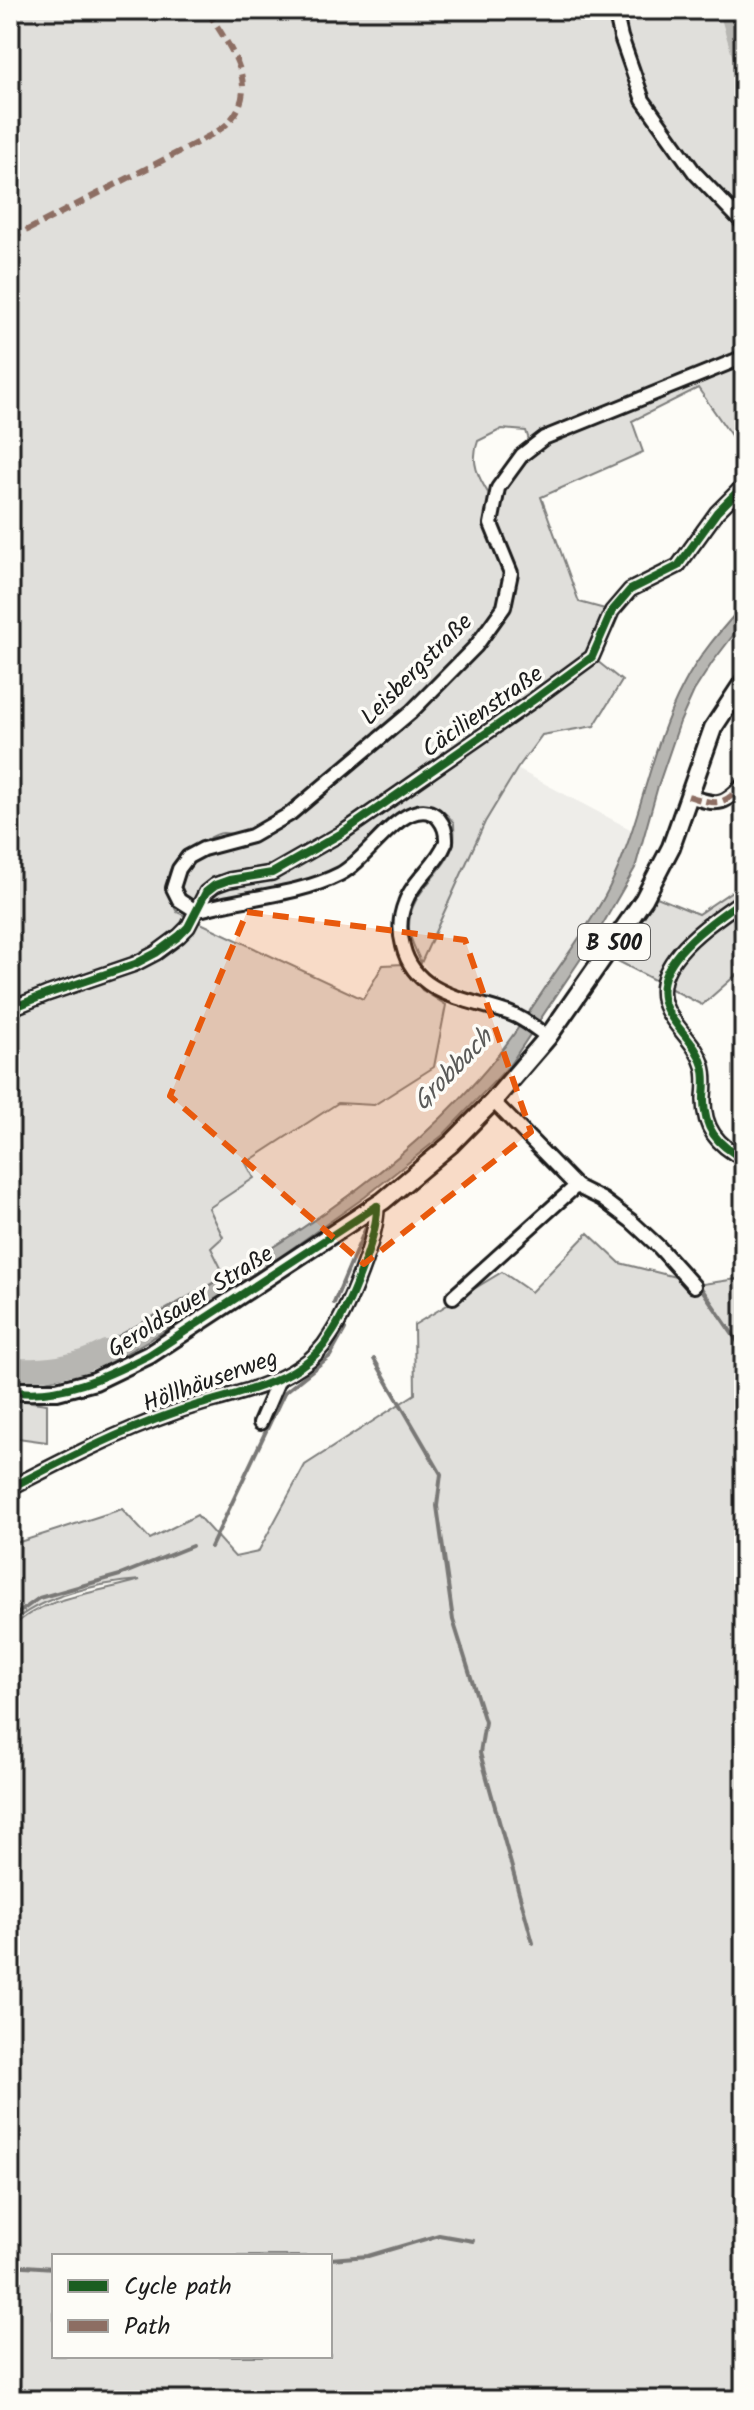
<svg xmlns="http://www.w3.org/2000/svg" width="754" height="2410" font-family="Kalam,sans-serif">
<style>
.built{fill:#eeede9}
.green{fill:#e0dfdb;stroke:#7e7e7c;stroke-width:2;fill-rule:evenodd}
.water{fill:#b7b6b2;stroke:#797876;stroke-width:2}
.lines{fill:none;stroke-linecap:round;stroke-linejoin:round}
.stream{stroke:#797876;stroke-width:4}
.river{stroke:#b7b6b2;stroke-width:22}
.minor-casing{stroke:#1c1c1c;stroke-width:18}
.major-casing{stroke:#1c1c1c;stroke-width:22}
.minor{stroke:#fdfcf7;stroke-width:12}
.major{stroke:#fdfcf7;stroke-width:16}
.quiet{stroke:#8d6e63;stroke-width:6;stroke-dasharray:12 6;stroke-linecap:butt}
.cycleway-casing{stroke:#fdfcf7;stroke-width:13}
.cycleway{stroke:#1b5e20;stroke-width:8}
.marked{fill:#e8590c;fill-opacity:0.2;stroke:#e8590c;stroke-width:6;stroke-dasharray:16 10;stroke-linejoin:round}
.labels{text-anchor:middle;stroke-width:7;stroke-linejoin:round;paint-order:stroke}
.shield{fill:#fdfcf7;stroke:#605f5e;stroke-width:2}
.shield-label{font-size:22px;font-weight:bold;fill:#1c1c1c}
.street-label{font-size:24px;fill:#1c1c1c;stroke:#fdfcf7}
.water-label{font-size:26px;font-style:italic;fill:#5a5a58;stroke:#fdfcf7}
</style>
<rect width="100%" height="100%" fill="#fdfcf7"/>
<filter id="ink" filterUnits="userSpaceOnUse"><feTurbulence type="fractalNoise" baseFrequency=".0125" numOctaves="2"/><feDisplacementMap in="SourceGraphic" scale="16" xChannelSelector="R" yChannelSelector="G"/><feConvolveMatrix kernelMatrix="1 2 1 2 8 2 1 2 1" color-interpolation-filters="sRGB"/></filter>
<g filter="url(#ink)">
<g class="built">
<path d="M 517,769 L 632,830 L 620,866 L 606,895 L 529,1012 L 442,982 L 421,963 L 485,822 Z"/>
<path d="M 446,1005 L 498,1019 L 519,1028 L 476,1082 L 397,1158 L 306,1224 L 225,1276 L 210,1248 L 209,1208 L 254,1178 L 245,1164 L 338,1103 L 374,1105 L 434,1067 Z"/>
</g>
<g class="green">
<path d="M 10,10 L 735,10 L 744,47 L 744,454 L 698,388 L 632,421 L 643,452 L 541,497 L 579,602 L 612,611 L 592,657 L 622,681 L 594,726 L 542,735 L 517,769 L 485,822 L 421,963 C 417,952 409,939 409,928 C 408,890 446,875 454,842 C 455,836 454,829 454,823 C 447,814 437,804 424,804 C 399,805 365,852 341,866 C 302,889 250,893 206,903 L 215,891 L 283,862 L 214,879 L 192,902 C 184,898 181,891 182,881 C 185,853 226,846 248,837 C 240,836 231,833 223,833 C 216,833 208,839 201,843 C 168,859 158,880 177,912 L 363,999 L 383,965 L 403,964 L 422,990 L 446,1005 L 434,1067 L 374,1105 L 338,1103 L 246,1163 L 254,1178 L 209,1208 L 223,1237 L 211,1248 L 225,1276 L 100,1346 L 77,1355 L 86,1370 L 27,1386 L 10,1383 ZM 502,429 L 526,431 L 530,443 L 490,496 C 478,477 470,462 478,441 Z"/>
<path d="M 744,883 L 744,968 L 702,1005 L 616,960 L 657,897 L 698,914 Z"/>
<path d="M 588,1233 L 620,1263 L 703,1284 L 744,1278 L 744,2400 L 23,2400 L 10,2356 L 10,1632 C 31,1598 104,1592 140,1580 C 100,1583 39,1596 10,1625 L 10,1545 L 122,1509 L 150,1539 L 197,1515 L 235,1557 L 258,1552 L 305,1465 L 415,1394 L 414,1325 L 502,1272 L 531,1292 ZM 54,2256 L 330,2256 L 330,2356 L 54,2356 Z"/>
<path d="M 10,1399 L 47,1404 L 47,1442 L 10,1437 Z"/>
</g>
<path class="water" d="M 744,604 L 744,621 L 712,663 L 694,691 L 680,722 L 658,786 L 635,868 L 596,936 L 509,1066 L 443,1135 L 365,1197 L 267,1266 L 168,1329 L 123,1355 L 86,1370 L 77,1356 L 100,1346 C 235,1273 376,1195 478,1079 C 507,1047 529,1012 553,976 C 572,948 593,920 608,890 C 641,825 649,750 683,686 C 698,656 722,629 744,604 Z"/>
<g class="lines">
<g class="stream">
<path d="M 701,1288 L 744,1351"/>
<path d="M 334,1303 L 367,1225"/>
<path d="M 374,1359 L 441,1474 L 437,1506 L 453,1620 L 485,1722 L 480,1753 L 533,1943"/>
<path d="M 211,1547 L 284,1393 L 330,1356 L 345,1329"/>
<path d="M 10,1619 L 39,1598 L 120,1575 L 192,1546"/>
<path d="M 330,2259 L 368,2256 L 439,2235 L 473,2241"/>
<path d="M 10,2265 L 54,2268"/>
</g>
<g class="river">
<path d="M 730,10 L 744,57"/>
<path d="M 10,1369 C 44,1370 75,1368 106,1351"/>
</g>
<defs>
<g id="minor">
<path d="M 615,10 L 621,37 L 643,100 L 695,173 L 744,224"/>
<path d="M 688,796 C 717,805 722,807 744,784"/>
<path d="M 744,899 C 713,922 644,964 667,1010 C 677,1030 697,1044 703,1066 C 706,1076 705,1087 704,1097 C 703,1128 717,1145 744,1159"/>
<path d="M 196,911 L 179,900 L 173,888 L 179,869 L 188,857 L 203,849 L 252,836 L 290,814 L 411,712 L 476,646 L 504,607 L 511,573 L 491,524 L 498,488 L 522,455 L 544,438 L 744,357"/>
<path d="M 196,911 C 242,897 297,896 340,874 C 366,860 390,818 417,812 C 436,807 447,826 446,842 C 437,865 413,880 405,903 C 399,918 399,931 403,946 C 415,997 471,999 511,1014 C 525,1019 536,1029 548,1037"/>
<path d="M 10,1009 L 47,994 L 135,964 L 156,953 L 179,936 L 188,927 L 206,892 L 215,885 L 229,880 L 272,873 L 342,833 L 532,701 L 592,657 L 612,611 L 630,590 L 678,566 L 717,512 L 744,485"/>
<path d="M 493,1101 L 576,1186 L 602,1199 L 631,1221 L 659,1247 L 694,1286"/>
<path d="M 453,1297 L 576,1186"/>
<path d="M 260,1423 L 279,1379"/>
<path d="M 10,1488 C 64,1460 118,1432 176,1412 C 215,1398 267,1390 301,1366 C 313,1358 323,1348 330,1336 C 348,1310 378,1236 377,1206"/>
</g>
<path id="major" d="M 10,1391 L 57,1391 L 95,1381 L 149,1355 L 383,1201 L 451,1144 L 493,1101 L 548,1037 L 644,899 L 671,847 L 713,728 L 744,681"/>
</defs>
<use href="#minor" class="minor-casing"/>
<use href="#major" class="major-casing"/>
<use href="#minor" class="minor"/>
<use href="#major" class="major"/>
<g class="quiet">
<path d="M 10,239 L 200,141 C 208,136 220,131 227,124 C 264,86 228,46 207,10"/>
<path d="M 688,796 C 717,805 722,807 744,784"/>
</g>
<defs>
<g id="cycleway">
<path d="M 744,899 C 713,922 644,964 667,1010 C 677,1030 697,1044 703,1066 C 706,1076 705,1087 704,1097 C 703,1128 717,1145 744,1159"/>
<path d="M 10,1009 L 47,994 L 135,964 L 156,953 L 179,936 L 188,927 L 206,892 L 215,885 L 229,880 L 272,873 L 342,833 L 532,701 L 592,657 L 612,611 L 630,590 L 678,566 L 717,512 L 744,485"/>
<path d="M 10,1391 C 60,1399 106,1377 149,1355 L 377,1206"/>
<path d="M 10,1488 C 64,1460 118,1432 176,1412 C 215,1398 267,1390 301,1366 C 313,1358 323,1348 330,1336 C 348,1310 378,1236 377,1206"/>
</g>
</defs>
<use href="#cycleway" class="cycleway-casing"/>
<use href="#cycleway" class="cycleway"/>
</g>
</g>
<path class="marked" d="M 247,912 L 465,940 L 531,1132 L 364,1264 L 170,1096 Z"/>
<g class="labels">
<rect class="shield" x="578" y="924" width="72" height="36" rx="6"/>
<g class="shield-label">
<text x="614" y="950">B 500</text>
</g>
<g class="street-label">
<text transform="translate(416 669) rotate(-45)" y="8">Leisbergstraße</text>
<text transform="translate(482 711) rotate(-35)" y="8">Cäcilienstraße</text>
<text transform="translate(190 1301) rotate(-32)" y="8">Geroldsauer Straße</text>
<text transform="translate(210 1380) rotate(-20)" y="8">Höllhäuserweg</text>
</g>
<g class="water-label">
<text transform="translate(452 1069) rotate(-46)" y="9">Grobbach</text>
</g>
</g>
<rect width="754" height="2410" fill="none" stroke="#fdfcf7" stroke-width="40"/>
<rect x="20" y="20" width="714" height="2370" fill="none" stroke="#1c1c1c" stroke-width="3" filter="url(#ink)"/>
<rect x="52" y="2254" width="280" height="104" fill="#fdfcf7" stroke="#a3a29f" stroke-width="2"/>
<rect x="68" y="2280" width="40" height="12" fill="#1b5e20" stroke="#a3a29f" stroke-width="2"/>
<text x="124" y="2294" font-size="24" fill="#1c1c1c">Cycle path</text>
<rect x="68" y="2320" width="40" height="12" fill="#8d6e63" stroke="#a3a29f" stroke-width="2"/>
<text x="124" y="2334" font-size="24" fill="#1c1c1c">Path</text>
</svg>
